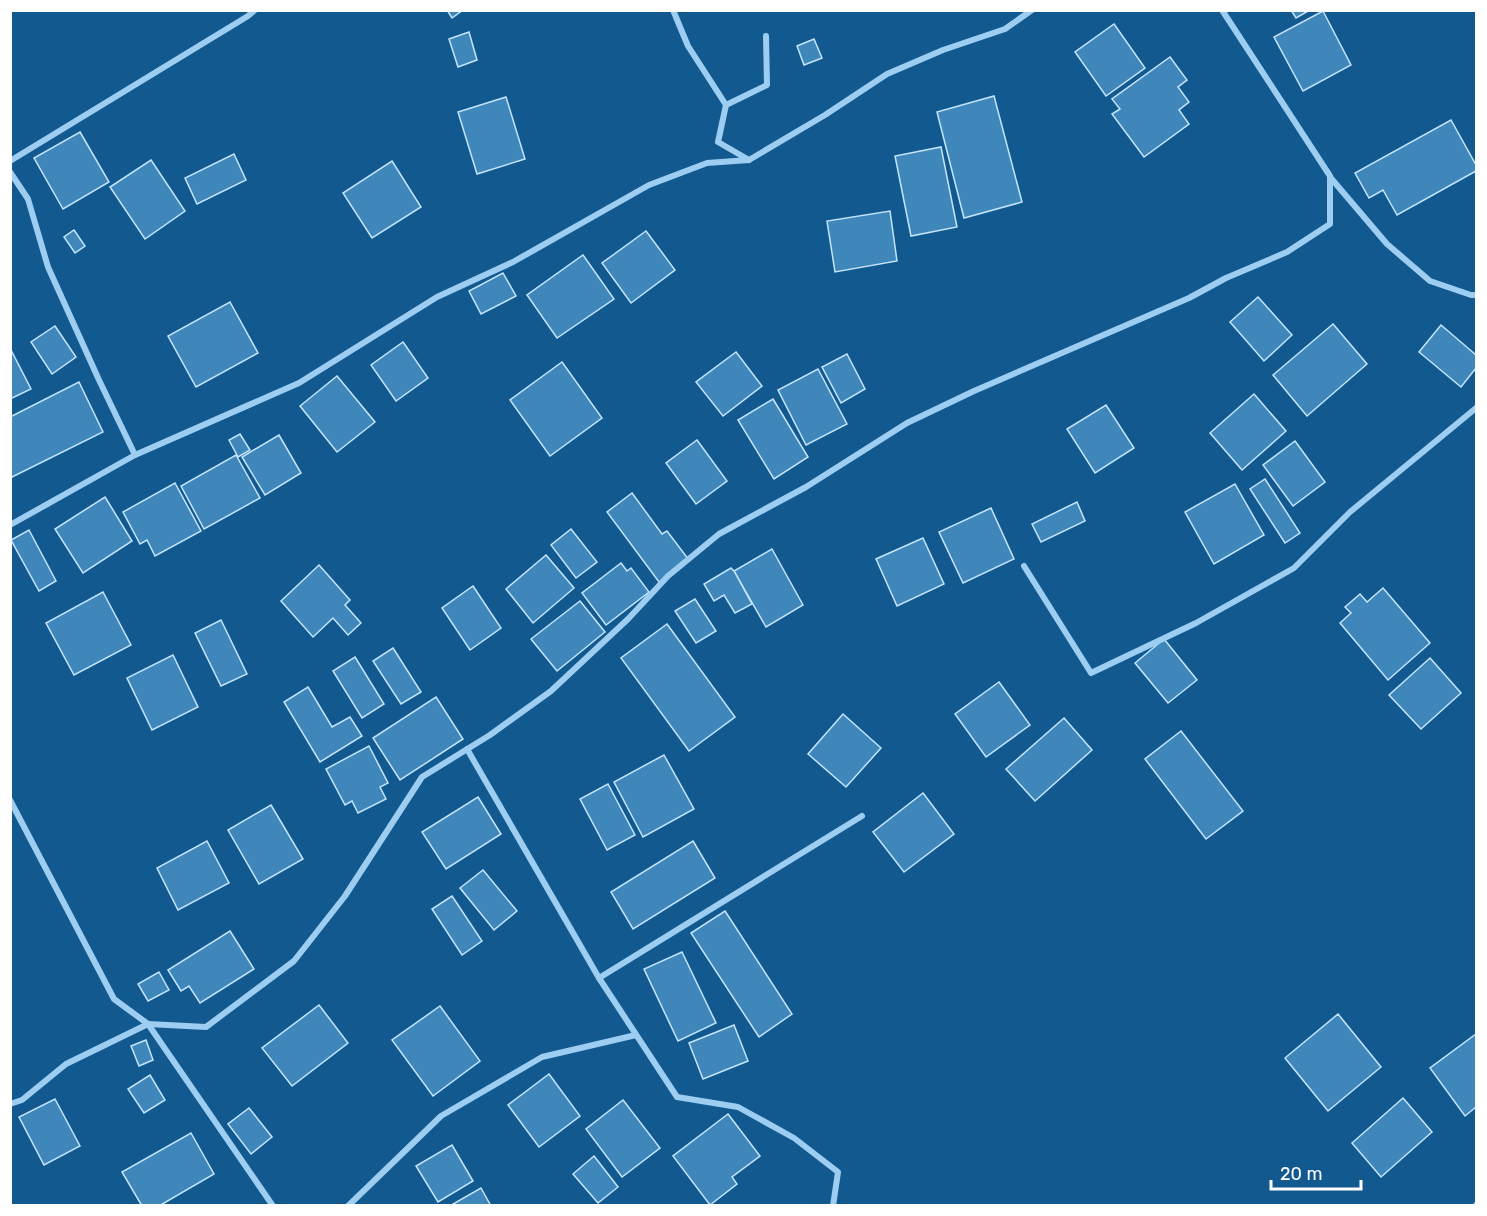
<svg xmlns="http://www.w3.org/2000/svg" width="1487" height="1216" font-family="Rubik,sans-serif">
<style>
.building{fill:#3f86ba;stroke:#c4e5fd;stroke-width:1.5}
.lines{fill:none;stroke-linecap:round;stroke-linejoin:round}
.minor{stroke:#9dcef2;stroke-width:6}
</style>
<rect width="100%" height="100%" fill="#125990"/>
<g class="building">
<path d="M 447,10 L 463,10 L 452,18 Z"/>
<path d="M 1291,10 L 1310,10 L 1296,18 Z"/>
<path d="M 1323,11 L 1351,65 L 1303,91 L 1274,37 Z"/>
<path d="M 1114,24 L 1145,68 L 1106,96 L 1075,52 Z"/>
<path d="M 469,32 L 477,60 L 458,67 L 449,39 Z"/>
<path d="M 814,39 L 822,58 L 804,65 L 797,46 Z"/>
<path d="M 1170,57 L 1187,80 L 1178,87 L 1189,102 L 1179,110 L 1189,124 L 1144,157 L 1112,114 L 1120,109 L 1112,99 Z"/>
<path d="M 994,96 L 1022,202 L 964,218 L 937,112 Z"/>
<path d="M 506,97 L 525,159 L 477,174 L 458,112 Z"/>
<path d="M 1451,120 L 1476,165 L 1476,171 L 1397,215 L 1383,190 L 1369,198 L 1355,173 Z"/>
<path d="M 80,132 L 109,182 L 63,209 L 34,158 Z"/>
<path d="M 941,147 L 957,227 L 911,236 L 895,156 Z"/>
<path d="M 234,154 L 246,180 L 197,204 L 185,178 Z"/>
<path d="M 151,160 L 185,211 L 145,239 L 110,187 Z"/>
<path d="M 392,161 L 421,207 L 372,238 L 343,193 Z"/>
<path d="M 890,211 L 897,261 L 835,272 L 827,221 Z"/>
<path d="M 74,230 L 85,246 L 75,253 L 64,237 Z"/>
<path d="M 646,231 L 675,270 L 631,303 L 602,263 Z"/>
<path d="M 583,255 L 614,299 L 557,338 L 527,295 Z"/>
<path d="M 503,273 L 516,296 L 481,314 L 469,291 Z"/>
<path d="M 1258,297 L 1292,335 L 1264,361 L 1230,322 Z"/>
<path d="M 230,302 L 258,353 L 196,387 L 168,336 Z"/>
<path d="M 1333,324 L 1367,364 L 1307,416 L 1273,375 Z"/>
<path d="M 1441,325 L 1476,355 L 1476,368 L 1461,387 L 1419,352 Z"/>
<path d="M 55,326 L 76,357 L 52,374 L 31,342 Z"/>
<path d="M 403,342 L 428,378 L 396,401 L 371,365 Z"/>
<path d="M 10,348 L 31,389 L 10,399 Z"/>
<path d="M 736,352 L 762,386 L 723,416 L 696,382 Z"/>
<path d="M 847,354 L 865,389 L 841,403 L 822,367 Z"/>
<path d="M 562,362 L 602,418 L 550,456 L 510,400 Z"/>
<path d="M 818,369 L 847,424 L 806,445 L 778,390 Z"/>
<path d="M 337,376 L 375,422 L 337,452 L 300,406 Z"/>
<path d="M 79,382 L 103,432 L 10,478 L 10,417 Z"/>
<path d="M 1254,394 L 1286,431 L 1242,470 L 1210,433 Z"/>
<path d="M 773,399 L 808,457 L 774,479 L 738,420 Z"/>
<path d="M 1106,405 L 1134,448 L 1095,473 L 1067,429 Z"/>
<path d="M 240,434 L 250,450 L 238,457 L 229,440 Z"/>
<path d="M 279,435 L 301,473 L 265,495 L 242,457 Z"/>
<path d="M 697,440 L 727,481 L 696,504 L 666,463 Z"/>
<path d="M 1295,441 L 1325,482 L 1293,506 L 1263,465 Z"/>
<path d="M 236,455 L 260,498 L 204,529 L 181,486 Z"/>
<path d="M 1265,479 L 1300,533 L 1285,543 L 1250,489 Z"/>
<path d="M 175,483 L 201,531 L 155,556 L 147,540 L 140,544 L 123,512 Z"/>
<path d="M 1235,484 L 1264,535 L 1214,564 L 1185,512 Z"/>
<path d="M 632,493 L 662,534 L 667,531 L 689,560 L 659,582 L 607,512 Z"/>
<path d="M 105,497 L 132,541 L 83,573 L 55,529 Z"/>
<path d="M 1077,502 L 1085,521 L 1041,542 L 1032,524 Z"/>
<path d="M 991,508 L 1014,559 L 963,583 L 939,532 Z"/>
<path d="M 571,529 L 597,562 L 576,578 L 551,545 Z"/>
<path d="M 29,530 L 56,581 L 39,591 L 11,540 Z"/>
<path d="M 923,538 L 944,584 L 897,606 L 876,559 Z"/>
<path d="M 772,549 L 803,605 L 766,627 L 734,571 Z"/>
<path d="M 546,555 L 574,588 L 533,623 L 506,589 Z"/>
<path d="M 621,563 L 627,571 L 631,568 L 649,592 L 606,625 L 582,593 Z"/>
<path d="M 319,565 L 350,600 L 345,605 L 361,623 L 348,635 L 333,618 L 313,637 L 281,601 Z"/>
<path d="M 731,568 L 734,571 L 752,604 L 735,613 L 724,595 L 714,601 L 704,584 Z"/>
<path d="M 473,586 L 501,628 L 470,650 L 442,608 Z"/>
<path d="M 1383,588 L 1430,643 L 1388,680 L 1340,623 L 1351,613 L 1345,607 L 1360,594 L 1367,602 Z"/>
<path d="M 103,592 L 131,645 L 74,675 L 46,623 Z"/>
<path d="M 695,599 L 716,631 L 696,643 L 675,611 Z"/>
<path d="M 580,601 L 605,632 L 557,671 L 531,639 Z"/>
<path d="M 221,620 L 247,674 L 221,686 L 195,633 Z"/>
<path d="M 667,624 L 735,717 L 689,751 L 621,658 Z"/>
<path d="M 1164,639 L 1197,680 L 1168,703 L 1135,663 Z"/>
<path d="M 393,648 L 421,692 L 401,704 L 373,661 Z"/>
<path d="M 173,655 L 198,707 L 152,730 L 127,678 Z"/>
<path d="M 355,657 L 384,704 L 362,718 L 333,671 Z"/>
<path d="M 1430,658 L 1461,693 L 1421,729 L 1389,695 Z"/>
<path d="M 999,682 L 1030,725 L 986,757 L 955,714 Z"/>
<path d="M 308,687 L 332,727 L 350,717 L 362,736 L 320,762 L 284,702 Z"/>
<path d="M 436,697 L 463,739 L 400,780 L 373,738 Z"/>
<path d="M 843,714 L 881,748 L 846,787 L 808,754 Z"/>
<path d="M 1064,718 L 1092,750 L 1035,801 L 1006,769 Z"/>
<path d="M 1181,731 L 1243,811 L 1206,839 L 1145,759 Z"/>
<path d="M 369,746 L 388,783 L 380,787 L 386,799 L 358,813 L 352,801 L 345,805 L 326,769 Z"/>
<path d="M 664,755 L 694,809 L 643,837 L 614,782 Z"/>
<path d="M 608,784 L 635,835 L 607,850 L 580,799 Z"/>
<path d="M 923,793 L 954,834 L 904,872 L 873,832 Z"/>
<path d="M 478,797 L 501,834 L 446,869 L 422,832 Z"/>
<path d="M 271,805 L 303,859 L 259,884 L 228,830 Z"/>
<path d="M 207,841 L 229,883 L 178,910 L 157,868 Z"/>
<path d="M 693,841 L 715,878 L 633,929 L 611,892 Z"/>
<path d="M 483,870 L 517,911 L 494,930 L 460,888 Z"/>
<path d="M 452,896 L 482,941 L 462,955 L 432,909 Z"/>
<path d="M 725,911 L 792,1014 L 759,1037 L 691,933 Z"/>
<path d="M 230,931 L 254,969 L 200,1003 L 189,986 L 181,991 L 168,970 Z"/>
<path d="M 682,952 L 716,1023 L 678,1041 L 644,969 Z"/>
<path d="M 159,972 L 169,990 L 148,1001 L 138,984 Z"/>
<path d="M 319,1005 L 348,1043 L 292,1086 L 262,1048 Z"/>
<path d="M 440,1006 L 480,1061 L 433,1096 L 392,1040 Z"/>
<path d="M 1338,1014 L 1381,1067 L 1328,1111 L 1285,1058 Z"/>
<path d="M 734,1025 L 748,1061 L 703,1079 L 689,1043 Z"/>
<path d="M 1476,1034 L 1476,1107 L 1465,1116 L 1430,1068 Z"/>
<path d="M 146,1040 L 153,1060 L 139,1066 L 131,1046 Z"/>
<path d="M 549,1074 L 580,1116 L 539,1147 L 508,1105 Z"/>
<path d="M 150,1075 L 165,1100 L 144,1113 L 128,1089 Z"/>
<path d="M 1403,1098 L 1432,1132 L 1381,1177 L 1352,1143 Z"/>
<path d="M 55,1099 L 80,1146 L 44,1165 L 19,1117 Z"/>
<path d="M 623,1100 L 660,1148 L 622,1177 L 586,1129 Z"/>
<path d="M 249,1108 L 272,1137 L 251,1154 L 228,1124 Z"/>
<path d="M 728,1114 L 760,1156 L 732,1177 L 737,1184 L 710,1205 L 673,1156 Z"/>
<path d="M 191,1133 L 214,1174 L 159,1206 L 142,1206 L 122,1172 Z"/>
<path d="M 452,1145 L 473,1181 L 438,1202 L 416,1166 Z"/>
<path d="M 594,1156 L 618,1187 L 598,1203 L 573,1174 Z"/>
<path d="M 481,1188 L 491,1206 L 454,1206 L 453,1204 Z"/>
</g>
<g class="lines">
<g class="minor">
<path d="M 673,10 L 688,46 L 726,105"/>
<path d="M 749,160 L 825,115 L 887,74 L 943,50 L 1005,29 L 1032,10"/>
<path d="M 10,161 L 248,16 L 255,10"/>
<path d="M 10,172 L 28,199 L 48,267 L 99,380 L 135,455 L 299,383 L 437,297 L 513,262 L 649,185 L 707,163 L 749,160 L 718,142 L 726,105 L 767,85 L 766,36"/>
<path d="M 1330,177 L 1387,244 L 1430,281 L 1471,295 L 1476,295"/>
<path d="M 10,525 L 135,455"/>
<path d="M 1024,566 L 1091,673 L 1196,623 L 1294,568 L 1350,512 L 1476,408"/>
<path d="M 467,749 L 599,978"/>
<path d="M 10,800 L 114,999 L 148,1024 L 273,1206"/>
<path d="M 10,1104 L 22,1100 L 66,1064 L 148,1024 L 206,1027 L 294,961 L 345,896 L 422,777 L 490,735 L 551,691 L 628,619 L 668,576 L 719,534 L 806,487 L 907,423 L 974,391 L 1189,298 L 1226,278 L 1287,252 L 1330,224 L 1330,176 L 1222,10"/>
<path d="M 348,1206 L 441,1116 L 542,1057 L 636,1035"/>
<path d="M 833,1206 L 838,1172 L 794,1138 L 738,1107 L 677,1097 L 599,978 L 862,816"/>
<path d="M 1475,1206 L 1476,1205"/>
</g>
</g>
<rect width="1487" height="1216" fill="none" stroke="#ffffff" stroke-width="24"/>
<path d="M1271 1180v9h90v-9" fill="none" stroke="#ffffff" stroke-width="3"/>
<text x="1280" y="1180" font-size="18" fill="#ffffff" stroke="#125990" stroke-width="4.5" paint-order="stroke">20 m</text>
</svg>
